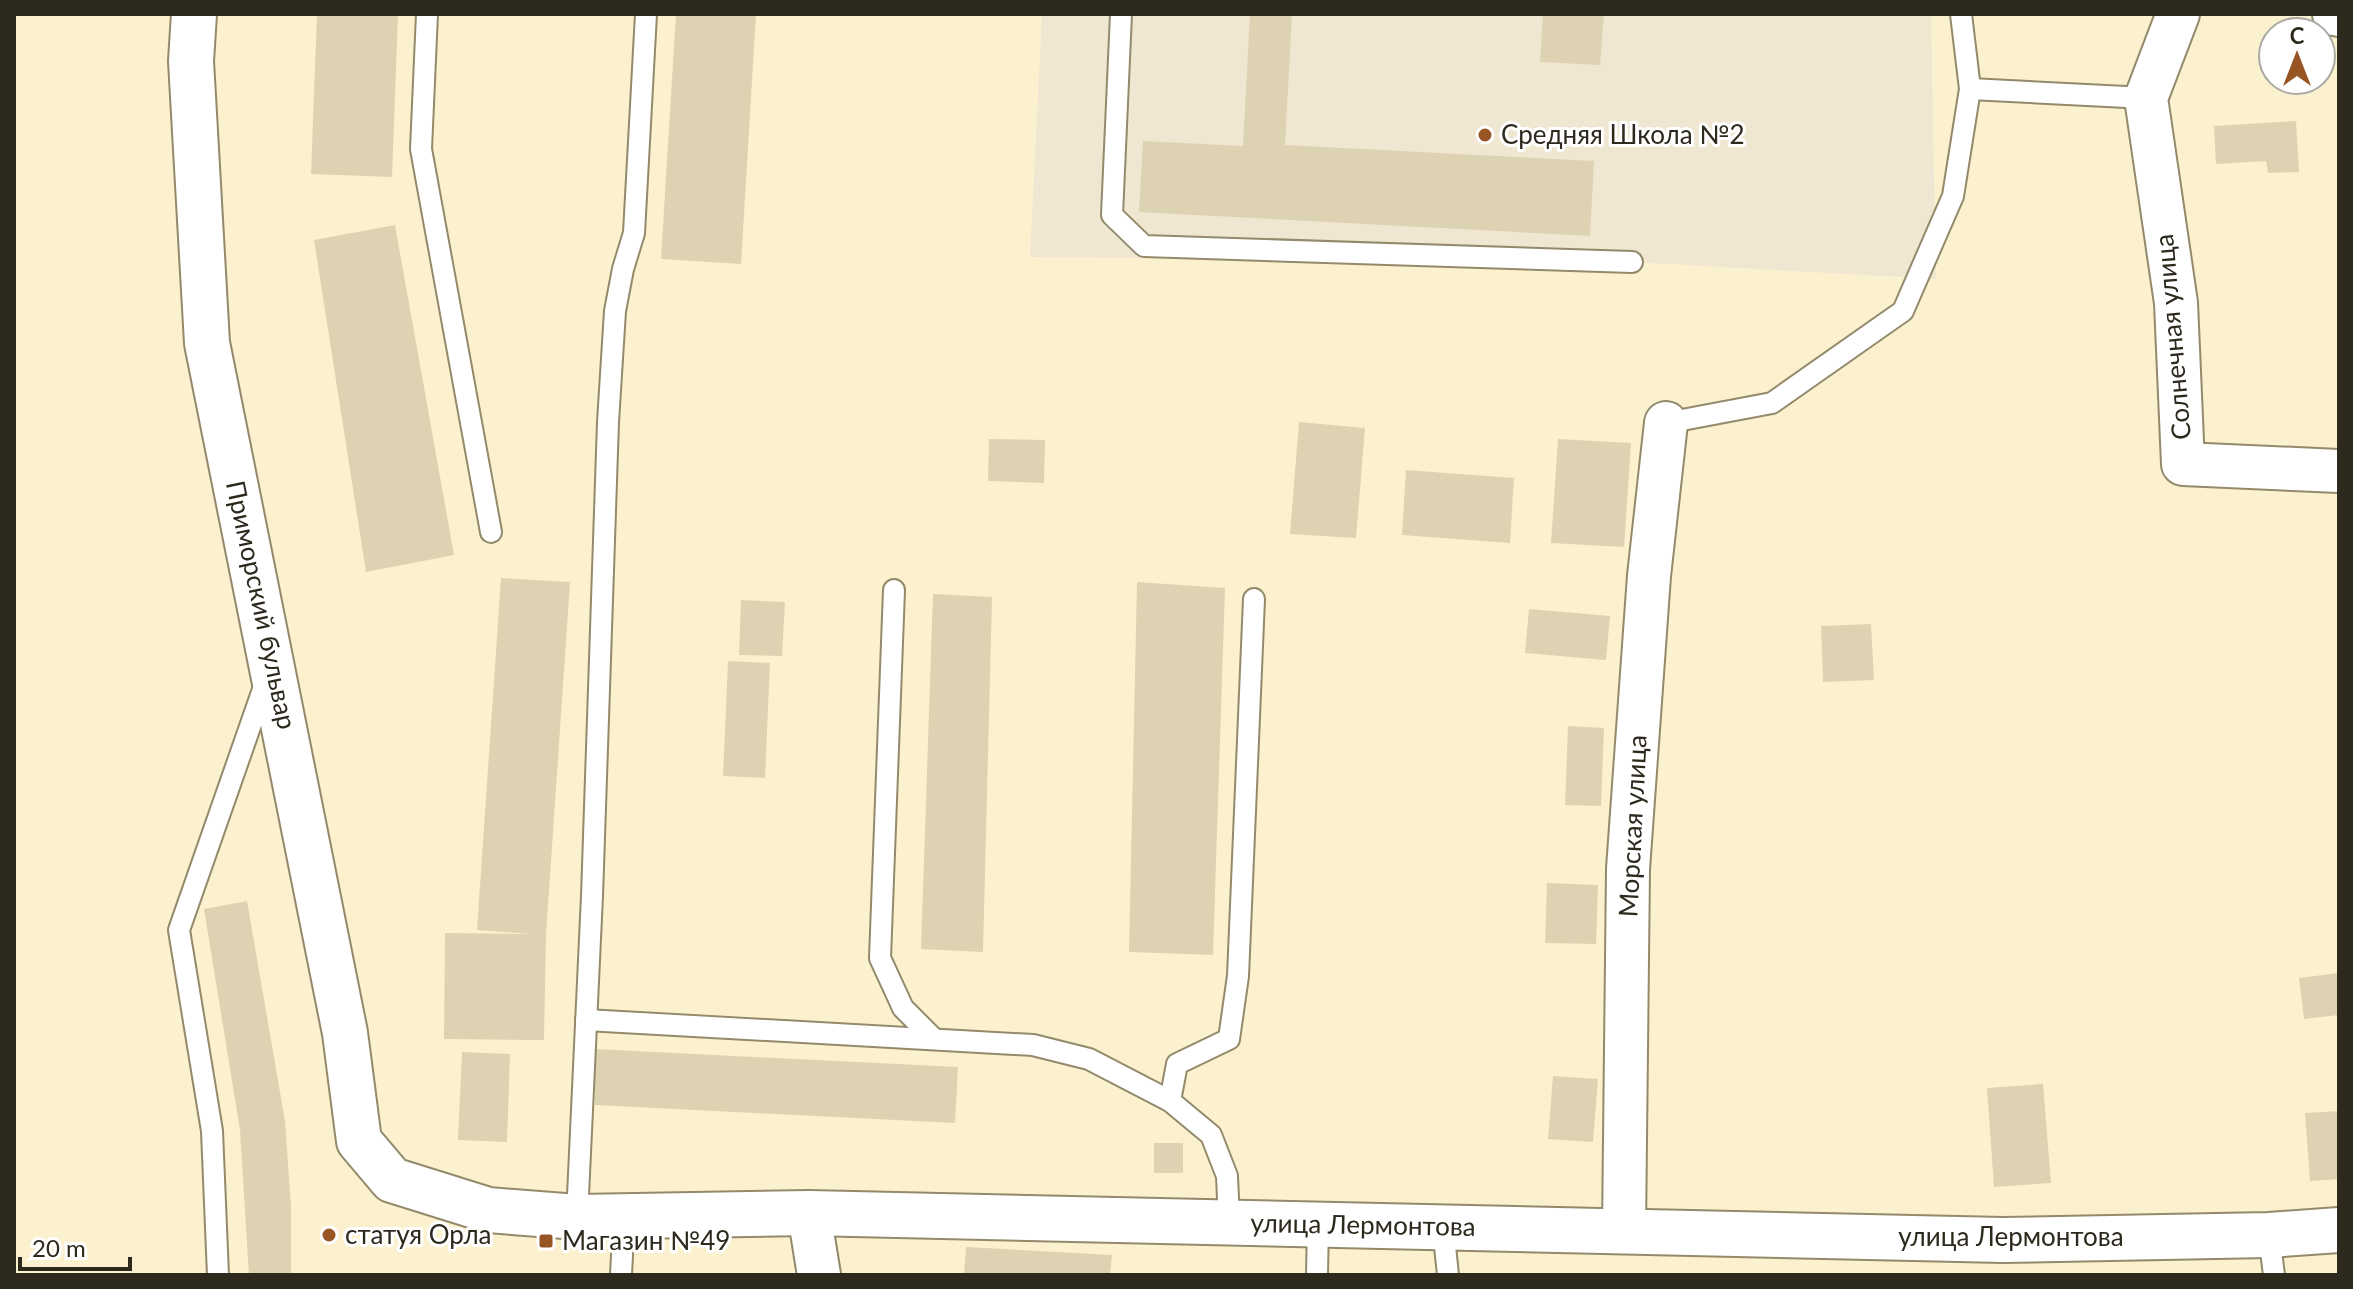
<svg xmlns="http://www.w3.org/2000/svg" width="2353" height="1289" font-family="Lato,sans-serif">
<style>
.education{fill:#efe7d1}
.building{fill:#ddd3b2}
.lines{fill:none;stroke-linecap:round;stroke-linejoin:round}
.lane-casing{stroke:#938a6b;stroke-width:24}
.street-casing{stroke:#938a6b;stroke-width:46}
.secondary-casing{stroke:#938a6b;stroke-width:48}
.lane{stroke:#fff;stroke-width:20}
.street{stroke:#fff;stroke-width:42}
.secondary{stroke:#fff;stroke-width:44}
.poi-dot{fill:#975523;stroke:#fff;stroke-width:3}
.labels{text-anchor:middle;stroke-width:6;stroke-linejoin:round;paint-order:stroke}
.poi-label{font-size:26px;fill:#2d291d;stroke:#fff;text-anchor:start}
.street-label{font-size:26px;fill:#2d291d;stroke:#fff}
</style>
<rect width="100%" height="100%" fill="#fcf1cf"/>
<path class="education" d="M 1042,14 L 1931,14 L 1936,279 L 1632,262 L 1030,257 Z"/>
<g class="building">
<path d="M 317,14 L 398,14 L 392,177 L 311,174 Z"/>
<path d="M 676,14 L 756,14 L 741,264 L 661,259 Z"/>
<path d="M 1250,14 L 1292,14 L 1285,145 L 1594,161 L 1590,236 L 1139,212 L 1143,141 L 1243,146 Z"/>
<path d="M 1543,14 L 1604,14 L 1600,65 L 1540,62 Z"/>
<path d="M 2296,121 L 2299,172 L 2268,173 L 2266,161 L 2216,164 L 2214,126 Z"/>
<path d="M 395,225 L 454,555 L 366,572 L 314,240 Z"/>
<path d="M 1299,422 L 1365,428 L 1356,538 L 1290,534 Z"/>
<path d="M 989,439 L 1045,440 L 1044,483 L 988,481 Z"/>
<path d="M 1558,439 L 1631,443 L 1624,547 L 1551,543 Z"/>
<path d="M 1406,470 L 1514,478 L 1510,543 L 1402,535 Z"/>
<path d="M 501,578 L 570,582 L 546,935 L 544,1040 L 444,1039 L 445,933 L 531,934 L 477,930 Z"/>
<path d="M 1137,582 L 1225,588 L 1213,955 L 1129,952 Z"/>
<path d="M 933,594 L 992,597 L 983,952 L 921,949 Z"/>
<path d="M 741,600 L 785,602 L 782,656 L 739,655 Z"/>
<path d="M 1529,609 L 1610,616 L 1606,660 L 1525,653 Z"/>
<path d="M 1871,624 L 1874,680 L 1823,682 L 1821,626 Z"/>
<path d="M 728,661 L 770,663 L 765,778 L 723,776 Z"/>
<path d="M 1568,726 L 1604,728 L 1601,806 L 1565,805 Z"/>
<path d="M 1547,883 L 1598,885 L 1596,944 L 1545,943 Z"/>
<path d="M 247,901 L 285,1121 L 291,1205 L 291,1275 L 249,1275 L 240,1130 L 204,909 Z"/>
<path d="M 2339,973 L 2339,1015 L 2304,1019 L 2299,978 Z"/>
<path d="M 595,1049 L 958,1067 L 955,1123 L 595,1105 Z"/>
<path d="M 462,1052 L 510,1054 L 507,1142 L 458,1140 Z"/>
<path d="M 1553,1076 L 1598,1079 L 1593,1142 L 1548,1139 Z"/>
<path d="M 2043,1084 L 2051,1183 L 1994,1187 L 1987,1088 Z"/>
<path d="M 2339,1111 L 2339,1179 L 2310,1181 L 2305,1113 Z"/>
<rect x="1154" y="1143" width="29" height="30"/>
<path d="M 966,1247 L 1112,1255 L 1110,1275 L 964,1275 Z"/>
</g>
<g class="lines">
<defs>
<g id="lane">
<path d="M 427,14 L 421,149 L 491,532"/>
<path d="M 1121,14 L 1112,215 L 1144,246 L 1632,262"/>
<path d="M 1970,89 L 2146,98"/>
<path d="M 1666,423 L 1772,403 L 1903,311 L 1953,196 L 1970,89 L 1961,14"/>
<path d="M 894,590 L 880,958 L 903,1008 L 934,1039"/>
<path d="M 586,1020 L 1033,1045 L 1089,1059 L 1170,1101 L 1211,1135 L 1227,1176 L 1229,1221"/>
<path d="M 1170,1101 L 1177,1064 L 1229,1039 L 1238,976 L 1254,599"/>
<path d="M 577,1217 L 592,896 L 608,422 L 615,311 L 623,269 L 634,233 L 646,14"/>
<path d="M 1443,1227 L 1448,1275"/>
<path d="M 2269,1235 L 2274,1275"/>
<path d="M 218,1275 L 212,1131 L 179,930 L 266,681"/>
<path d="M 621,1275 L 624,1216"/>
<path d="M 1317,1275 L 1318,1223"/>
</g>
<g id="street">
<path d="M 2178,14 L 2146,98 L 2176,303 L 2183,464 L 2339,471"/>
<path d="M 2334,14 L 2339,15"/>
<path d="M 809,1213 L 819,1275"/>
<path d="M 1624,1230 L 1628,869 L 1649,576 L 1666,423"/>
</g>
<path id="secondary" d="M 194,14 L 191,61 L 207,343 L 345,1033 L 359,1141 L 392,1180 L 488,1210 L 577,1217 L 809,1213 L 2003,1240 L 2269,1235 L 2339,1230"/>
</defs>
<use href="#lane" class="lane-casing"/>
<use href="#street" class="street-casing"/>
<use href="#secondary" class="secondary-casing"/>
<use href="#lane" class="lane"/>
<use href="#street" class="street"/>
<use href="#secondary" class="secondary"/>
</g>
<g class="poi-dot">
<circle cx="1485" cy="135" r="8"/>
<circle cx="329" cy="1235" r="8"/>
<rect x="538" y="1233" width="16" height="16" rx="4"/>
</g>
<g class="labels">
<g class="poi-label">
<text x="1501" y="144">Средняя Школа №2</text>
<text x="345" y="1244">статуя Орла</text>
<text x="562" y="1250">Магазин №49</text>
</g>
<g class="street-label">
<text transform="translate(2173 337) rotate(-95)" y="9">Солнечная улица</text>
<text transform="translate(261 605) rotate(78)" y="9">Приморский бульвар</text>
<text transform="translate(1633 826) rotate(-87)" y="9">Морская улица</text>
<text transform="translate(1363 1225) rotate(1)" y="9">улица Лермонтова</text>
<text x="2011" y="1246">улица Лермонтова</text>
</g>
</g>
<rect width="2353" height="1289" fill="none" stroke="#2d291d" stroke-width="32"/>
<g transform="translate(2297 56)"><circle r="38" fill="#ffffff" stroke="#aba9a5" stroke-width="2"/>
<path d="M0-6L14 30L0 20L-14 30Z" fill="#975523"/>
<text y="-12" font-size="22" font-weight="bold" text-anchor="middle" fill="#2d291d">С</text>
</g>
<path d="M20 1257v12h110v-12" fill="none" stroke="#2d291d" stroke-width="4"/>
<text x="32" y="1257" font-size="24" fill="#2d291d" stroke="#ffffff" stroke-width="6" paint-order="stroke">20 m</text>
</svg>
